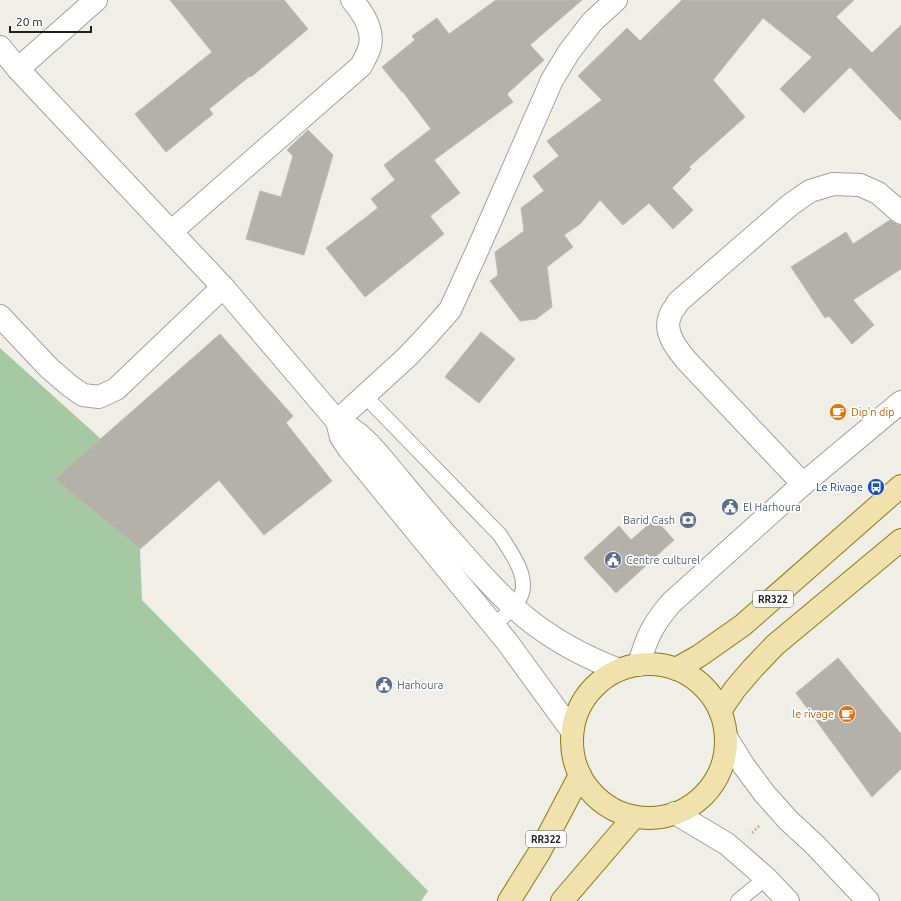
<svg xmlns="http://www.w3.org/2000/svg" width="901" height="901" font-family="Ubuntu,sans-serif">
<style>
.forest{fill:#a5c9a2}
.building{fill:#b4b1ab;stroke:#bfb9ac}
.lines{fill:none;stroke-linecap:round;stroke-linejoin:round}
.service-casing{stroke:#a1a1a1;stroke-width:16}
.minor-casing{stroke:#a1a1a1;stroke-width:24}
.primary-casing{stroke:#897b13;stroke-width:24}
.path{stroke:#e9a080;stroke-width:2.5;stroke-dasharray:2 2;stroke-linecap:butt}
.service{stroke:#fff;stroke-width:14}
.minor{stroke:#fff;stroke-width:22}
.primary{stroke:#f1e1ac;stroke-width:22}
.labels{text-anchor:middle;stroke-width:3.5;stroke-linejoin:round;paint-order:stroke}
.shield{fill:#fff;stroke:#636363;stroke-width:1}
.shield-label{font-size:10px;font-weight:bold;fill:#202020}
.food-label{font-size:11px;fill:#c56008;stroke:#fff;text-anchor:start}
.transit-label{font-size:11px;fill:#164399;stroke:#fff;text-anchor:end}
.service-label{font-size:11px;fill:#4e5e75;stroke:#fff;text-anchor:start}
</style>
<rect width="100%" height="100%" fill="#efefe8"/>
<path class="forest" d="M 0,348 L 101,439 L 55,479 L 140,549 L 142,600 L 428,891 L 421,901 L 0,901 Z"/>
<g class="building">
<path d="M 170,0 L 284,0 L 308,29 L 251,77 L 250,76 L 209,109 L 213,114 L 166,152 L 135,114 L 212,52 Z"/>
<path d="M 496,0 L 582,0 L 530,45 L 544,60 L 507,94 L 513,102 L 434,160 L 460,193 L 430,216 L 444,234 L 365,297 L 326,248 L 378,208 L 371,199 L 395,180 L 384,165 L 431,129 L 403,92 L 402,92 L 382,67 L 415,40 L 412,36 L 437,18 L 449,34 Z"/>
<path d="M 682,0 L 854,0 L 836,17 L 872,53 L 901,25 L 901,121 L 850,67 L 804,113 L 780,89 L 812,57 L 763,18 L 713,80 L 745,117 L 689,167 L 691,169 L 672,188 L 693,210 L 673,229 L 649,203 L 623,225 L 600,200 L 580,224 L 564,235 L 573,247 L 547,267 L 552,307 L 536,319 L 520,321 L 490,281 L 498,275 L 495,252 L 524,231 L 521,208 L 544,191 L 533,176 L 559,156 L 547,141 L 602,100 L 578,76 L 627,28 L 640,41 Z"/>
<path d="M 308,130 L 333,155 L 304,255 L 246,239 L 260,191 L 281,197 L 293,156 L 287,150 Z"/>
<path d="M 890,220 L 898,225 L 901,225 L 901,269 L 853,300 L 874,325 L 852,344 L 829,316 L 825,318 L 791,267 L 846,232 L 853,244 Z"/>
<path d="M 481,332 L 515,359 L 479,403 L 445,377 Z"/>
<path d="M 220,334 L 293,416 L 286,423 L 332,481 L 264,535 L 219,480 L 140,549 L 55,479 Z"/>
<path d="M 655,519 L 674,540 L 616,593 L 584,558 L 619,526 L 631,540 Z"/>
<path d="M 838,658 L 901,734 L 901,769 L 872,797 L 796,693 Z"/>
</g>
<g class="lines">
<defs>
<g id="service">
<path d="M 365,396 L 500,535 C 511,553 533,580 518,601 C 512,610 502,618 494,625"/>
<path d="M 738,901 L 766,878"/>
</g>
<g id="minor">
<path d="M 0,47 L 18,69 L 223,287 L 337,421 L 341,437 L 349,449 L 508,643 L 572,731"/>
<path d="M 18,69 L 96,0"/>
<path d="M 172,231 L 361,66 C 363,62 366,57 368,52 C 376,34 364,14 352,0"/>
<path d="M 0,316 L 49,368 L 70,386 L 83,395 L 99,397 L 116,389 L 223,287"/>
<path d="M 337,421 L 407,357 L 426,337 L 450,310 L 477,251 L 552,80 L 569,52 L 592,22 L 616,0"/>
<path d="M 337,421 C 362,430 383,460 400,480 C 419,503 438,526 457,547 C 478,571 500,596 525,617 C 553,640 585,657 619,670"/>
<path d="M 803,484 L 686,360 C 677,349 663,332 670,316 C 671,311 676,307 678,302 L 790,205 L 810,191 L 833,184 L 860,185 L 878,193 L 901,213"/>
<path d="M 639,665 C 646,638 653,624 671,603 L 803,484 L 901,402"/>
<path d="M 726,737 L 744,766 L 764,793 L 788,820 L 815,845 L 868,901"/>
<path d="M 675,813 L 727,844 L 766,878 L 788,901"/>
</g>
<g id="primary">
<circle cx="649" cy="741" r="77"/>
<path d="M 676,669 L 699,656 L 743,625 L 901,486"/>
<path d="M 720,711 L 735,689 L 753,668 L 775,645 L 901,540"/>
<path d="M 509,901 L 539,853 L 580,775"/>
<path d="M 562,901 L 634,817"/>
</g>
</defs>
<use href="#service" class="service-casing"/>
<use href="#minor" class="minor-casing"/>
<use href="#primary" class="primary-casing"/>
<path class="path" d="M 752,833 L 760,825"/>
<use href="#service" class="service"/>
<use href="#minor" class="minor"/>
<use href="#primary" class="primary"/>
</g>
<defs>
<symbol id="cafe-disc" viewBox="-11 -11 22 22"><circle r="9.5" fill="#e8710a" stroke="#fff"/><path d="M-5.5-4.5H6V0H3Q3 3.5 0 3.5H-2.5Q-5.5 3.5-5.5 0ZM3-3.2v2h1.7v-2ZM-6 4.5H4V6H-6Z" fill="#fff"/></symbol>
<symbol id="bus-disc" viewBox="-11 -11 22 22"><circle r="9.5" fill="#1a4fb4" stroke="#fff"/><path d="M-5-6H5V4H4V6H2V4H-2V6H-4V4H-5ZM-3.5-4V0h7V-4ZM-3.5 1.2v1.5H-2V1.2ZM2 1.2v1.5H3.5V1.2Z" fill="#fff"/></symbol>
<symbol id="civic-disc" viewBox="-11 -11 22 22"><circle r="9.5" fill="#5c6f8a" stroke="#fff"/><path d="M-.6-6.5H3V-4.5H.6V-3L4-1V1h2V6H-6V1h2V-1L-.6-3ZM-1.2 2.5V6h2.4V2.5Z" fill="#fff"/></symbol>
<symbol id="bank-disc" viewBox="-11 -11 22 22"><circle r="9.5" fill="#5c6f8a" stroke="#fff"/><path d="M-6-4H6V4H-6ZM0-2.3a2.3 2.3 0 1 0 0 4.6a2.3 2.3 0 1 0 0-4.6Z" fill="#fff"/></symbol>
</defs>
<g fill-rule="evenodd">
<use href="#cafe-disc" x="828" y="402" width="20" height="20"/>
<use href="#bus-disc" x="866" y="477" width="20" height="20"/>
<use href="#civic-disc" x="720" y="497" width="20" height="20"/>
<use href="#bank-disc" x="678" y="510" width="20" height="20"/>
<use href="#civic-disc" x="603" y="550" width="20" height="20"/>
<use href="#civic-disc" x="374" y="675" width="20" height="20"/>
<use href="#cafe-disc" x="837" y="704" width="20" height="20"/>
</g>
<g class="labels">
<g class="shield">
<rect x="753" y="591" width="40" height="16" rx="3"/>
<rect x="526" y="831" width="40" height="16" rx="3"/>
</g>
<g class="shield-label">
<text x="773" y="603">RR322</text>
<text x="546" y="843">RR322</text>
</g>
<g class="food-label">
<text x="851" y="416">Dip'n dip</text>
<text x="834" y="718" text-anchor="end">le rivage</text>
</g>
<g class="transit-label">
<text x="863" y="491">Le Rivage</text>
</g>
<g class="service-label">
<text x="743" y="511">El Harhoura</text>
<text x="675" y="524" text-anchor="end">Barid Cash</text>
<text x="626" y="564">Centre culturel</text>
<text x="397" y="689">Harhoura</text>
</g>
</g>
<path d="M10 26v6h81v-6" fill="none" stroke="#202020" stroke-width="2"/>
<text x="16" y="26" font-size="12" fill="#202020" stroke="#ffffff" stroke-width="3" paint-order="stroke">20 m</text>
</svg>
